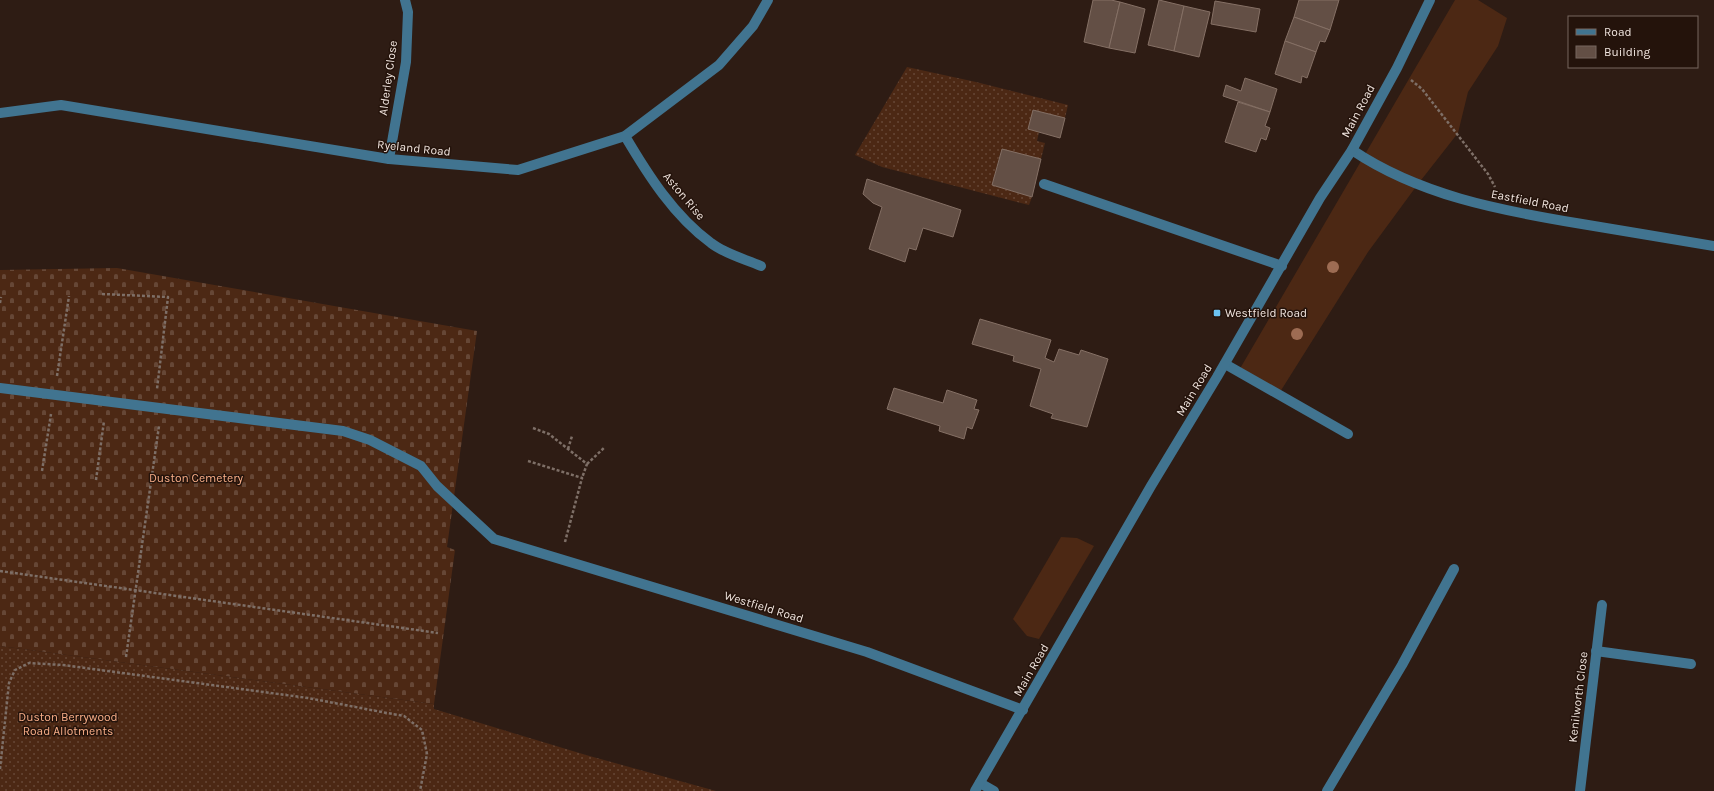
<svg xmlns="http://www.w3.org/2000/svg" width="1714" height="791" font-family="Karla,sans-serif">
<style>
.grass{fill:#4c2814}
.cemetery{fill:url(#cemetery-stones)}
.garden{fill:url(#garden-dots)}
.building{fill:#634f45;stroke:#857065}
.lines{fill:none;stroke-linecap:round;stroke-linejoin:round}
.path{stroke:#7e6f67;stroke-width:2.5;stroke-dasharray:3 2;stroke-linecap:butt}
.minor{stroke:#417490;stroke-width:10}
.tree{fill:#9d6c53}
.poi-dot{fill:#6cc3f2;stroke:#24130b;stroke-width:1.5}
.labels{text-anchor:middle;stroke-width:3;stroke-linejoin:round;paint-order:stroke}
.street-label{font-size:12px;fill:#f0e4de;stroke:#24130b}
.poi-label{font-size:12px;fill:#f0e4de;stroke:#24130b;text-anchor:start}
.park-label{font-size:12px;fill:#f7ad87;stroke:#24130b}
</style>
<defs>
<pattern id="cemetery-stones" width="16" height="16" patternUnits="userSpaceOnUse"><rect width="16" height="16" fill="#4c2814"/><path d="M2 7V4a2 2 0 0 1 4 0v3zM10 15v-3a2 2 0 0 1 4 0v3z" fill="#664736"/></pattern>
<pattern id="garden-dots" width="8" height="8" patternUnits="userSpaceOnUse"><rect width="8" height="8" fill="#4c2814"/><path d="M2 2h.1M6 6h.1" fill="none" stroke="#664736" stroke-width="1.8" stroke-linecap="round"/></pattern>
</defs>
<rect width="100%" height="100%" fill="#2e1c14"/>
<g class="grass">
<path d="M 1455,0 L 1478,0 L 1507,18 L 1498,46 L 1468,92 L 1458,133 L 1418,184 L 1368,252 L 1280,392 L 1238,372 Z"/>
<path d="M 1061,537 L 1077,538 L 1094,546 L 1039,639 L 1027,636 L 1013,619 Z"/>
</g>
<path class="cemetery" d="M 117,268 L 477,331 L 447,547 L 455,550 L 434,704 L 0,646 L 0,270 Z"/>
<g class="garden">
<path d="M 907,67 L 976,82 L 1068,105 L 1065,118 L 1033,110 L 1029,129 L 1039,132 L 1037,141 L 1045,143 L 1041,159 L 1001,150 L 992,185 L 1032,197 L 1029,205 L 882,167 L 855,155 Z"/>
<path d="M 0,646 L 434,704 L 434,709 L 586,755 L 716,791 L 0,791 Z"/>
</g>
<g class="building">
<path d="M 1093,0 L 1111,0 L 1120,2 L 1109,48 L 1084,42 Z"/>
<path d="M 1159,0 L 1184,6 L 1174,51 L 1148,45 Z"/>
<path d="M 1299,0 L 1339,0 L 1330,30 L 1294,17 Z"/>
<path d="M 1215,1 L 1260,9 L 1256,32 L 1211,24 Z"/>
<path d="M 1120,2 L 1145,9 L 1135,53 L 1109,48 Z"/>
<path d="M 1184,6 L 1210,12 L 1199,57 L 1174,51 Z"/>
<path d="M 1294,17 L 1330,30 L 1325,42 L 1320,41 L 1316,52 L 1285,41 Z"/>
<path d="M 1285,41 L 1316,52 L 1307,78 L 1302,76 L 1301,83 L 1275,74 Z"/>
<path d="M 1245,78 L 1277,89 L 1270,112 L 1223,96 L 1226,85 L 1241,91 Z"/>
<path d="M 1238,102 L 1270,112 L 1265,126 L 1270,128 L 1266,140 L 1261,138 L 1256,152 L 1225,142 Z"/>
<path d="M 1033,110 L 1065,118 L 1060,138 L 1028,129 Z"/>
<path d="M 1002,149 L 1041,159 L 1032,197 L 992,185 Z"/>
<path d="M 867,179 L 961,210 L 953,237 L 923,228 L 916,250 L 909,248 L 905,262 L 869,249 L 882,207 L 873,203 L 863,194 Z"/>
<path d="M 980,319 L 1051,340 L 1045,358 L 1054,362 L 1059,349 L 1079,355 L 1081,350 L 1108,359 L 1087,427 L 1051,418 L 1053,414 L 1030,406 L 1041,369 L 1013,361 L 1014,356 L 972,344 Z"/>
<path d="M 894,388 L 943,403 L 947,390 L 977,400 L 974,409 L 979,410 L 972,429 L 967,427 L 964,439 L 939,431 L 940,426 L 887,409 Z"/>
</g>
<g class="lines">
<g class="path">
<path d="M 1411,80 L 1422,89 L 1488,174 L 1495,187"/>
<path d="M 102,294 L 168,297 L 157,389"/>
<path d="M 0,303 L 1,297"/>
<path d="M 57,376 L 69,296"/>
<path d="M 533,428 L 549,434 L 587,464 L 582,478"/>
<path d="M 568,449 L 572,436"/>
<path d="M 528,461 L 582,478 L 565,542"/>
<path d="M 587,464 L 605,447"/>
<path d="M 42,471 L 51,414"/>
<path d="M 96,480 L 104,421"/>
<path d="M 0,571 L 438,633"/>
<path d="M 126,657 L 159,426"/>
<path d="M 0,769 L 9,683 L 15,670 L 29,663 L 63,665 L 308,698 L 387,713 L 404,716 L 422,730 L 427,754 L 420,791"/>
</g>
<g class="minor">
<path d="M 0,113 L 61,105 L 389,159 L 518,170 L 625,136 L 719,65 L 753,26 L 768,0"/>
<path d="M 625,136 C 648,175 674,216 711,243 C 725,254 745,259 761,266"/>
<path d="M 1352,150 C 1419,195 1498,210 1576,223 C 1622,231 1668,238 1714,246"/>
<path d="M 389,159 L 406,62 L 408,12 L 405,0"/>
<path d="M 1044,184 L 1282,266"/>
<path d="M 1225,364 L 1348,434"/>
<path d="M 0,388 L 343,431 L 370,440 L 421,466 L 437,486 L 494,539 L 867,652 L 1023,710"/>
<path d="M 1596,651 L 1691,664"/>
<path d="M 980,783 L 994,791"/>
<path d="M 975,791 L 1151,486 L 1217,377 L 1320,198 L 1352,150 L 1397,68 L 1430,0"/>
<path d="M 1327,791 L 1402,665 L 1454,569"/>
<path d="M 1580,791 L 1602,605"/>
</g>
</g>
<g class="tree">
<circle cx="1333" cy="267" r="6"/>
<circle cx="1297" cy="334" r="6"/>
</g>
<rect class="poi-dot" x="1213" y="309" width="8" height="8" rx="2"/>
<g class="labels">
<g class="street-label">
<text transform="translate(388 78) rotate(-82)" y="4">Alderley Close</text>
<text transform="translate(1358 111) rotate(-62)" y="4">Main Road</text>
<text transform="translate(414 148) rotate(6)" y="4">Ryeland Road</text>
<text transform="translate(684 196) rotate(50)" y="4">Aston Rise</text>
<text transform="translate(1530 201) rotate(11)" y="4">Eastfield Road</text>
<text transform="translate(1194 390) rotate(-59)" y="4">Main Road</text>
<text transform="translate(764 607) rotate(17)" y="4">Westfield Road</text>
<text transform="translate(1031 670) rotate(-60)" y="4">Main Road</text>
<text transform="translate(1578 697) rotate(-83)" y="4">Kenilworth Close</text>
</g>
<g class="poi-label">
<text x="1225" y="317">Westfield Road</text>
</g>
<g class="park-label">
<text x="196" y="482">Duston Cemetery</text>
<text x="68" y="721">Duston Berrywood<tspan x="68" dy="14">Road Allotments</tspan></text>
</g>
</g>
<rect x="1568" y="16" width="130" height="52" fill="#24130b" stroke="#76675f"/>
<rect x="1576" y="29" width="20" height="6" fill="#417490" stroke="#76675f"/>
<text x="1604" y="36" font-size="12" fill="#f0e4de">Road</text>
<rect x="1576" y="46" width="20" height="12" fill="#634f45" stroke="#76675f"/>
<text x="1604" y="56" font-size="12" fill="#f0e4de">Building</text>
</svg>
